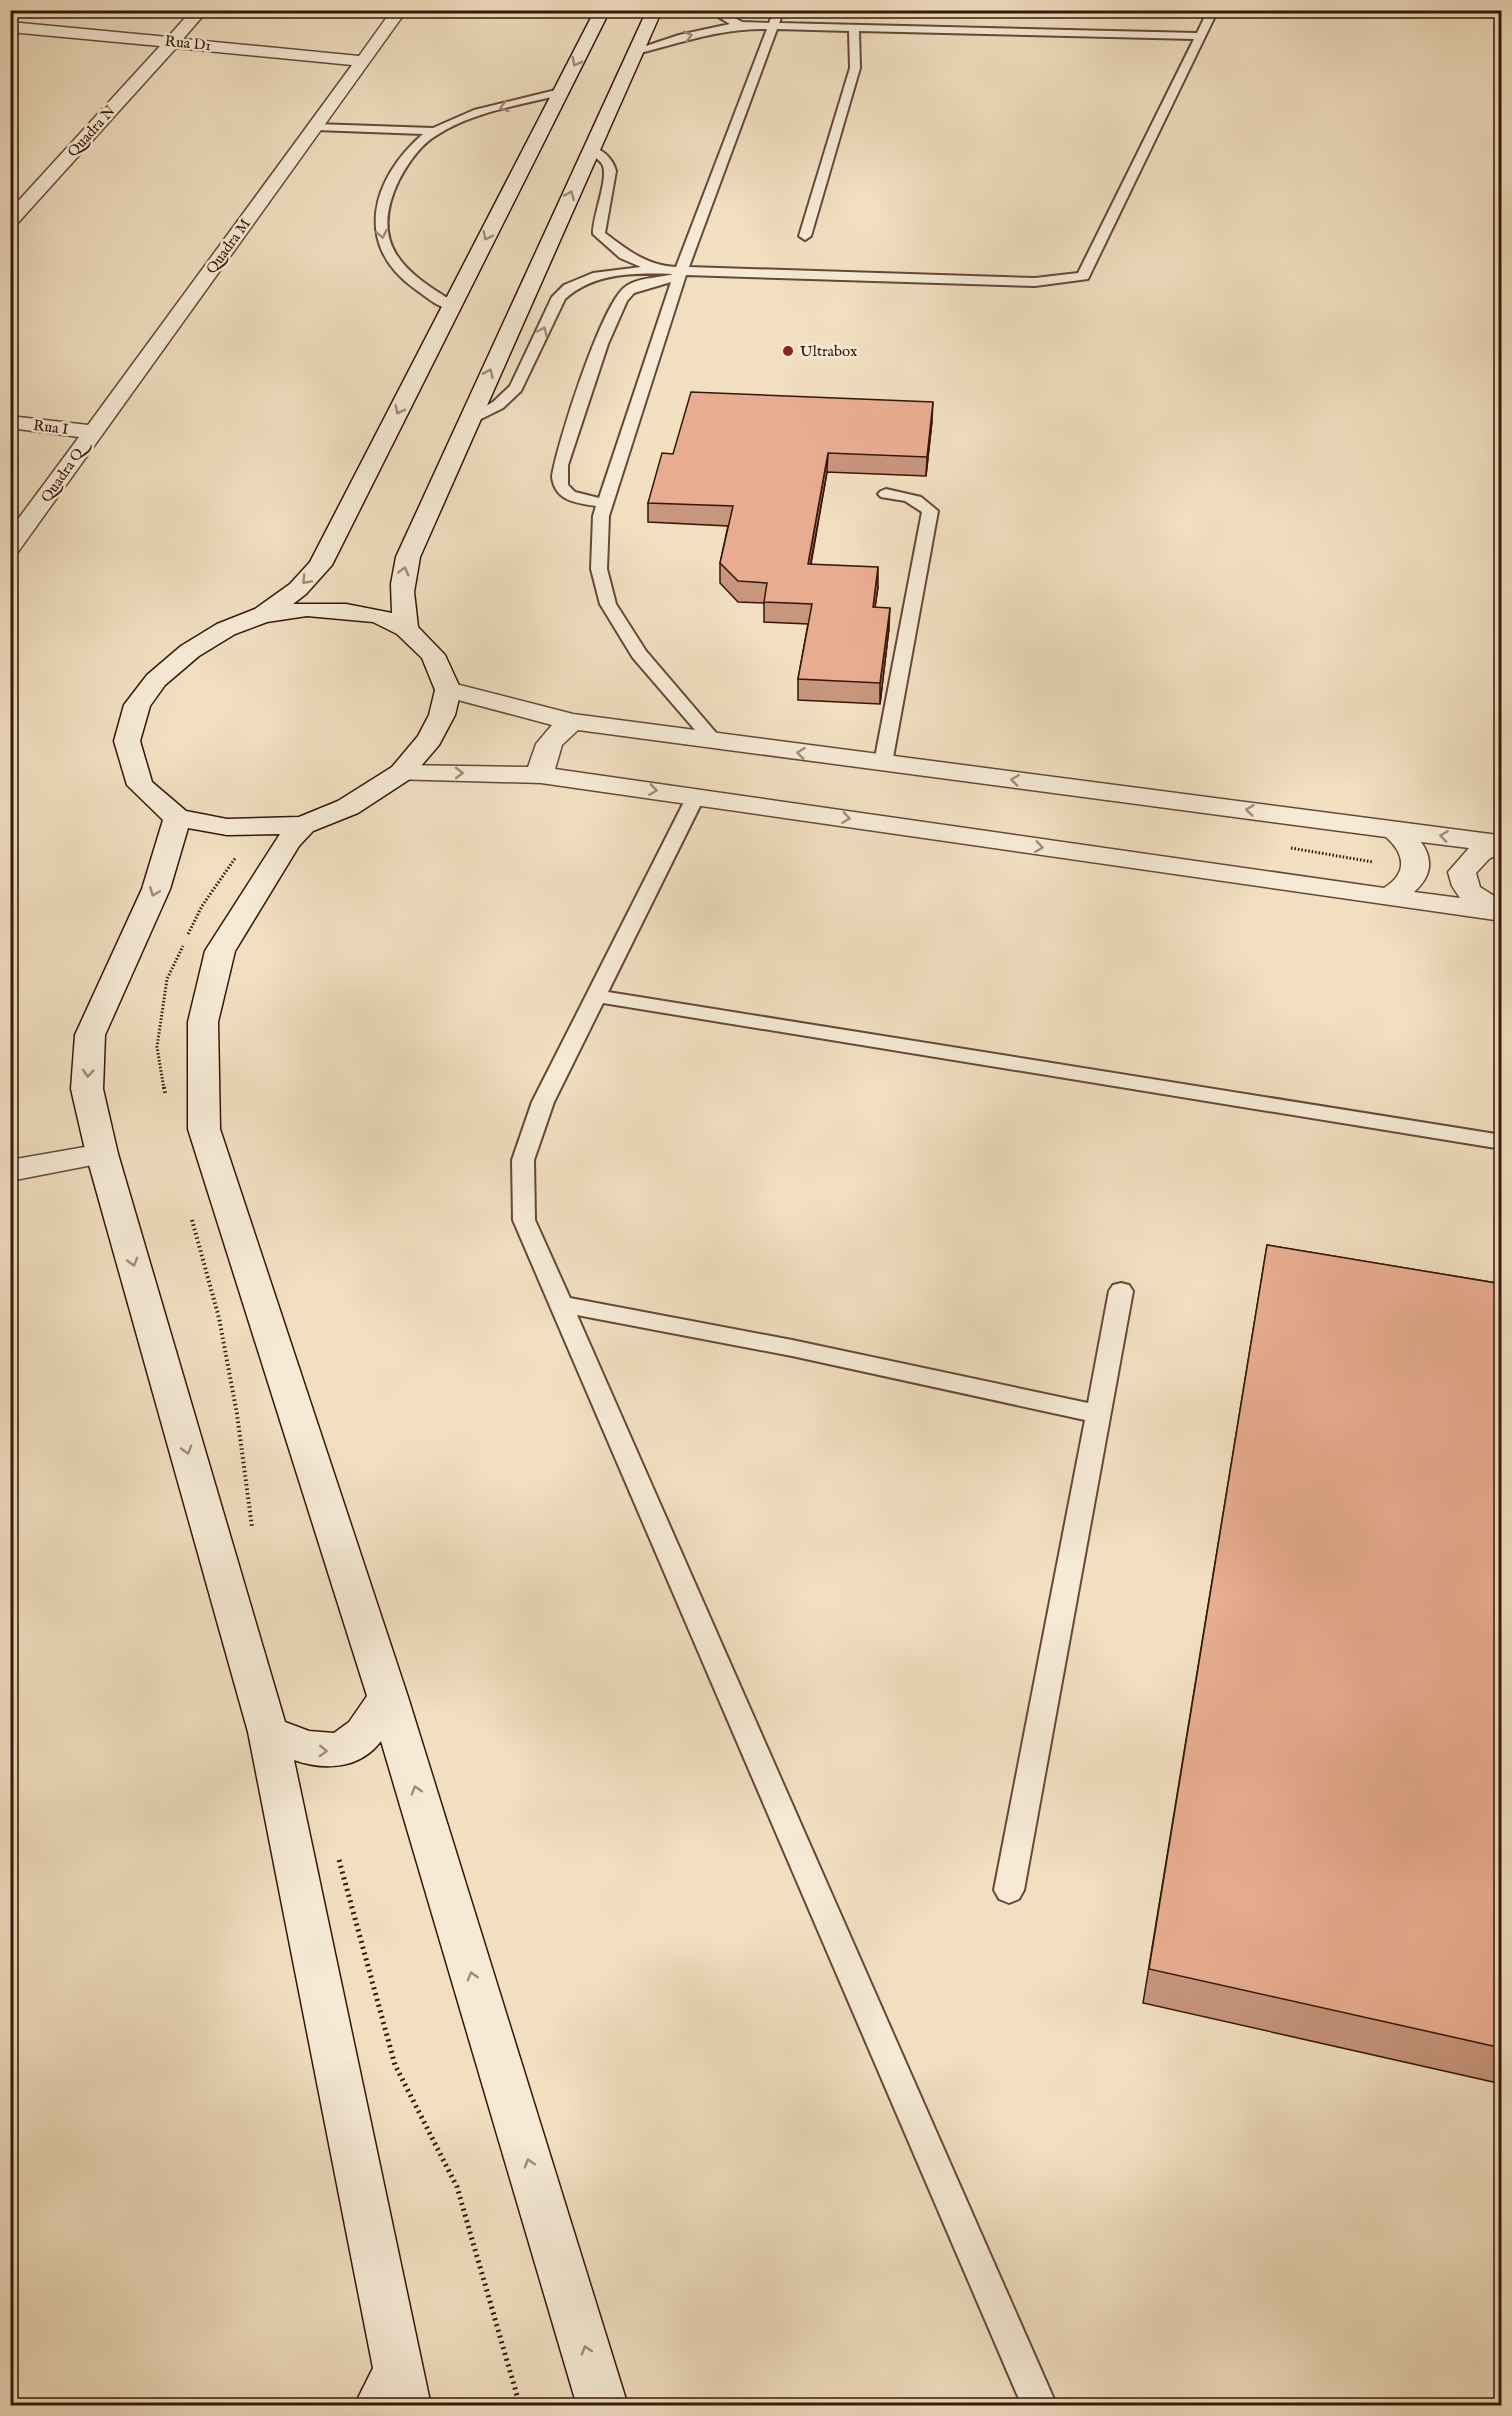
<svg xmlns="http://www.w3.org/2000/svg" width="1512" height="2416" font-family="'IM FELL English',serif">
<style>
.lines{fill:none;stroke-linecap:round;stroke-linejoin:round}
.lane-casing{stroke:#654838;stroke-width:4}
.street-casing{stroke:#654838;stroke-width:3}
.secondary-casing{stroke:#36160a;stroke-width:3}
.path-far2{stroke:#36160a;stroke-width:3;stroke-dasharray:1.5 2;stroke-linecap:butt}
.path-far1{stroke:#36160a;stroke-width:4;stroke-dasharray:1.5 3;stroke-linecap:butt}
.path{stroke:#36160a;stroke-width:5;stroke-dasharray:2 4;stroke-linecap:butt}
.lane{fill:#f6ead6;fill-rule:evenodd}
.street{fill:#f6ead6;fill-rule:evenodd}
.secondary{fill:#f6ead6;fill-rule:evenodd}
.wall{fill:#c8957d;stroke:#36160a;stroke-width:1.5}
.shaded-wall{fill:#a27966;stroke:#36160a;stroke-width:1.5}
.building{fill:#e8ad91;stroke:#36160a;stroke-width:1.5}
.oneway{stroke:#a08b7a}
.poi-dot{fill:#8f2418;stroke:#f6ead6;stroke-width:2}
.labels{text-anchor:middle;stroke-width:5;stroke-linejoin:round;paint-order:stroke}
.far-street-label{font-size:15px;fill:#36160a;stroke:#f6ead6}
.far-poi-label{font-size:15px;fill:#36160a;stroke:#f6ead6;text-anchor:start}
</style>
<rect width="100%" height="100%" fill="#f1dfc0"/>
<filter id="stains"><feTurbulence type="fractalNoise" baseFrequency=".00333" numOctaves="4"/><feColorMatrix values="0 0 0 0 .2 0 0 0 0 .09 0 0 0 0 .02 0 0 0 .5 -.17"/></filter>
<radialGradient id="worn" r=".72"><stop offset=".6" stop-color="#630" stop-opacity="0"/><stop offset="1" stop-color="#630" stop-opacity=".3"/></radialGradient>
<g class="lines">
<defs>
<g id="lane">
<path d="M 707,10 L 721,10 L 742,22 L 769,23 L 774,10 L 784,10 L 779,23 L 1197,33 L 1208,10 L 1218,10 L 1088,279 L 1035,286 L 686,275 L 609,516 L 607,569 L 616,604 L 646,651 L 723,741 L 714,746 L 708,745 L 633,658 L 600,604 L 591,569 L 593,516 L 596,506 C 576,503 555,501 552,477 C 557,444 601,305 625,287 C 638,277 661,278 673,274 C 635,273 595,272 565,299 L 521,391 L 503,408 L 473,423 L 468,424 L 461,420 L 493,402 L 510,386 L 552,297 L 564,285 L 593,273 L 641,267 L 620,258 L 593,234 C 592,217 610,176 602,164 C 599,159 592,156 587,152 L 587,148 C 600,145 613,159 616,171 L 605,233 C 627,250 648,266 676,267 L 767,29 C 721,28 680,43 636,54 L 631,51 L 679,35 L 730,24 ZM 777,29 L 849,31 L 850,68 L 799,236 L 805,240 L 811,236 L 860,68 L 859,31 L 1194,39 L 1078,273 L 1035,278 L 689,267 ZM 671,282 L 599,498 L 575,492 L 568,485 L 568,465 L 608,344 L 627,301 L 634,293 Z"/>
<path d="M 560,89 L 566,92 L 564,94 C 522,105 474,111 437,135 C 420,145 408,163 399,180 C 368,244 403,272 456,303 L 456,309 L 451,310 C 438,307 426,297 415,289 C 353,245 371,179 423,134 L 316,130 L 310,127 L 316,124 L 433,128 L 474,110 Z"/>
<path d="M 886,489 L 921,497 L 938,511 L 892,763 L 883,768 L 874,763 L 922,512 L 905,501 L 881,497 L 878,494 L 881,491 Z"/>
<path d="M 696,791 L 705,796 L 608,992 L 1502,1135 L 1502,1149 L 603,1003 L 554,1102 L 534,1160 L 535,1220 L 570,1298 L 792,1340 L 1088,1403 L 1109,1291 L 1113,1285 L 1121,1283 L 1129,1285 L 1133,1291 L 1024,1890 L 1019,1899 L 1009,1903 L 999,1899 L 994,1890 L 1085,1420 L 792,1356 L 577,1315 L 1057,2406 L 1022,2406 L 513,1220 L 512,1160 L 532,1102 L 687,796 Z"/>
</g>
<g id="street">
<path d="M 192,10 L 208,10 L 183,39 L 359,56 L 392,10 L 407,10 L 18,552 L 10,554 L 10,530 L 79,437 L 10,428 L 10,416 L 88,425 L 352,65 L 176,48 L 16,225 L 10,226 L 10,210 L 160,46 L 10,32 L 10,22 L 168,37 Z"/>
<path d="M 448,682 L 573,714 L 1498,835 L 1502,836 L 1502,852 L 1489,859 L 1476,873 L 1480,887 L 1502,901 L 1502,921 L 541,783 L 392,779 L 388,773 L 392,767 L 401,765 L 528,767 L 536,744 L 552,725 L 439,695 L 435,690 L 439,685 ZM 578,730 L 1386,837 C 1405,854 1408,873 1384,888 L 555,769 L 562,745 ZM 1421,842 L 1469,848 L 1448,872 L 1452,886 L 1460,898 L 1414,892 C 1431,877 1434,860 1421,842 Z"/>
<path d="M 102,1144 L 113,1147 L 118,1154 L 113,1161 L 10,1181 L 10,1160 Z"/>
</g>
<path id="secondary" d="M 595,10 L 610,10 L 332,565 L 306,594 L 293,604 L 346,604 L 392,613 L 391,584 L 396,557 L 647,10 L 662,10 L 420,557 L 414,592 L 418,627 L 445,655 L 461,690 L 455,715 L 439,745 L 410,779 L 358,813 L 313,831 L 299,846 L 235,951 L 218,1022 L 220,1129 L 408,1697 L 628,2406 L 577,2406 L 381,1741 C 360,1769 325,1771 294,1760 L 431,2406 L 354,2406 L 373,2368 L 248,1732 L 86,1154 L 71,1089 L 75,1035 L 142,889 L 163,820 L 127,785 L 114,741 L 124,705 L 147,675 L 181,646 L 217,624 L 255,609 L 290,584 L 310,562 ZM 307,616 L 373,622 L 397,634 L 422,658 L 435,690 L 429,715 L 418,736 L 392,767 L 338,801 L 299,817 L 227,819 L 186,811 L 152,782 L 140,741 L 150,706 L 165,685 L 199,656 L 235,634 L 267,622 ZM 188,828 L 227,835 L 280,834 L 205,951 L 188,1022 L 188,1129 L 367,1696 L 349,1722 L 334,1733 L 309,1731 L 285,1722 L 118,1154 L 103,1089 L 105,1035 L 170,889 Z"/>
</defs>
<use href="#lane" class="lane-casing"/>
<use href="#street" class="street-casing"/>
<use href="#secondary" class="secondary-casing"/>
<g class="path-far2">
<path d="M 1291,848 L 1373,862"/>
<path d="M 188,934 L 202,906 L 236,857"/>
<path d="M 164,1089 L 157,1047 L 167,979 L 183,946"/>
</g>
<g class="path-far1">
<path d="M 164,1087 L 165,1093"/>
<path d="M 192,1220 L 219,1318 L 237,1414 L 252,1527"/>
</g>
<path class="path" d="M 339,1860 L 395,2065 L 457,2187 L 520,2406"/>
<use href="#lane" class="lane"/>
<use href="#street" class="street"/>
<use href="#secondary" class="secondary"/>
</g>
<g class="wall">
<path d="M 932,421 L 926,476 L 827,472 L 811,564 L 878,587 L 875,607 L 889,628 L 880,704 L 798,700 L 798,679 L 808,624 L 764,622 L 764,603 L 738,602 L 720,583 L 720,563 L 728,526 L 648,522 L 648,503 L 673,454 Z"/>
<path d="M 1267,1245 L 1502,1284 L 1502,2084 L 1143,2003 Z"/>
</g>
<g class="shaded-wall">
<path d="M 933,402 L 932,421 L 926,476 L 927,457 Z"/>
<path d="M 828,453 L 827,472 L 807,584 L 808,564 Z"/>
<path d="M 878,567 L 878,587 L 872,628 L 873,607 Z"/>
<path d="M 890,608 L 889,628 L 880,704 L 880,683 Z"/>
</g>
<g class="building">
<path d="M 691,392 L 933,402 L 927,457 L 828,453 L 808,564 L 878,567 L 873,607 L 890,608 L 880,683 L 798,679 L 812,604 L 764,602 L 767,583 L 738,581 L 720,563 L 733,506 L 648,503 L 662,453 L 673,454 Z"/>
<path d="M 1267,1245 L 1502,1284 L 1502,2048 L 1149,1969 Z"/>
</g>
<defs><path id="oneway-chevron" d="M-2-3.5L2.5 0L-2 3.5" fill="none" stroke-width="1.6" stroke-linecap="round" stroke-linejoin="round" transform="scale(1.5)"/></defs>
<g class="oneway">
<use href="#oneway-chevron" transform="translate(688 36) rotate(-14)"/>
<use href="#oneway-chevron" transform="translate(576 62) rotate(118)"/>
<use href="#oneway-chevron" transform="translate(504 107) rotate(164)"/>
<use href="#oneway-chevron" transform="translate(570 195) rotate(-66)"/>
<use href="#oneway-chevron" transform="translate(382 234) rotate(79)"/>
<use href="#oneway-chevron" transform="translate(487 236) rotate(117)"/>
<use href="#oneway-chevron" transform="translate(543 331) rotate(-65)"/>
<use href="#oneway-chevron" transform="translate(489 373) rotate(-66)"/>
<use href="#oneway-chevron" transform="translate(399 410) rotate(117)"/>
<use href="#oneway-chevron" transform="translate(404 571) rotate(-75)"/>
<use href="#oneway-chevron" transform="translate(306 580) rotate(133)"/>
<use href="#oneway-chevron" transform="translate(801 753) rotate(-173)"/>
<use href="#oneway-chevron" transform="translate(459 773)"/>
<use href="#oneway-chevron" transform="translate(1015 780) rotate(-173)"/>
<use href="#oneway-chevron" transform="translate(653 790) rotate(8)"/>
<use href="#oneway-chevron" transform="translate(1250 810) rotate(-173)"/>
<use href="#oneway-chevron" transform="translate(846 818) rotate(8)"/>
<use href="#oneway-chevron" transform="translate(1444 836) rotate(-172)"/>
<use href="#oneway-chevron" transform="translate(1039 847) rotate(8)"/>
<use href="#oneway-chevron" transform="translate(154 892) rotate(112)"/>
<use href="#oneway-chevron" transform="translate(88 1073) rotate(94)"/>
<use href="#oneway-chevron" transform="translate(133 1262) rotate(74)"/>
<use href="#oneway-chevron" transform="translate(187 1450) rotate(74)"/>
<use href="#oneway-chevron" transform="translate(323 1751) rotate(2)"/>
<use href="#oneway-chevron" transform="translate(416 1790) rotate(-107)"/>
<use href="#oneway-chevron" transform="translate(472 1976) rotate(-107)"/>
<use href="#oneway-chevron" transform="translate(529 2163) rotate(-107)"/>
<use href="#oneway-chevron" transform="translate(586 2350) rotate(-107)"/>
</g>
<circle class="poi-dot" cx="788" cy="351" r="6"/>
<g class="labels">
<g class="far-street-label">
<text transform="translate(188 43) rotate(6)" y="5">Rua D1</text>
<text transform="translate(91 131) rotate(-48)" y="5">Quadra N</text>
<text transform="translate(228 246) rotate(-54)" y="5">Quadra M</text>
<text transform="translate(51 427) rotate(7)" y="5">Rua I</text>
<text transform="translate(62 475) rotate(-55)" y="5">Quadra Q</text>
</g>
<g class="far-poi-label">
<text x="800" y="356">Ultrabox</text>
</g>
</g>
<rect width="1512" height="2416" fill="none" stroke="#f1dfc0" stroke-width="36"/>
<rect x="12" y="12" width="1488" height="2392" fill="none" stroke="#36160a" stroke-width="3"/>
<rect x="18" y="18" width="1476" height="2380" fill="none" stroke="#36160a" stroke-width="1.5"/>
<rect width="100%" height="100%" filter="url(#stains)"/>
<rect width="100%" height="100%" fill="url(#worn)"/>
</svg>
